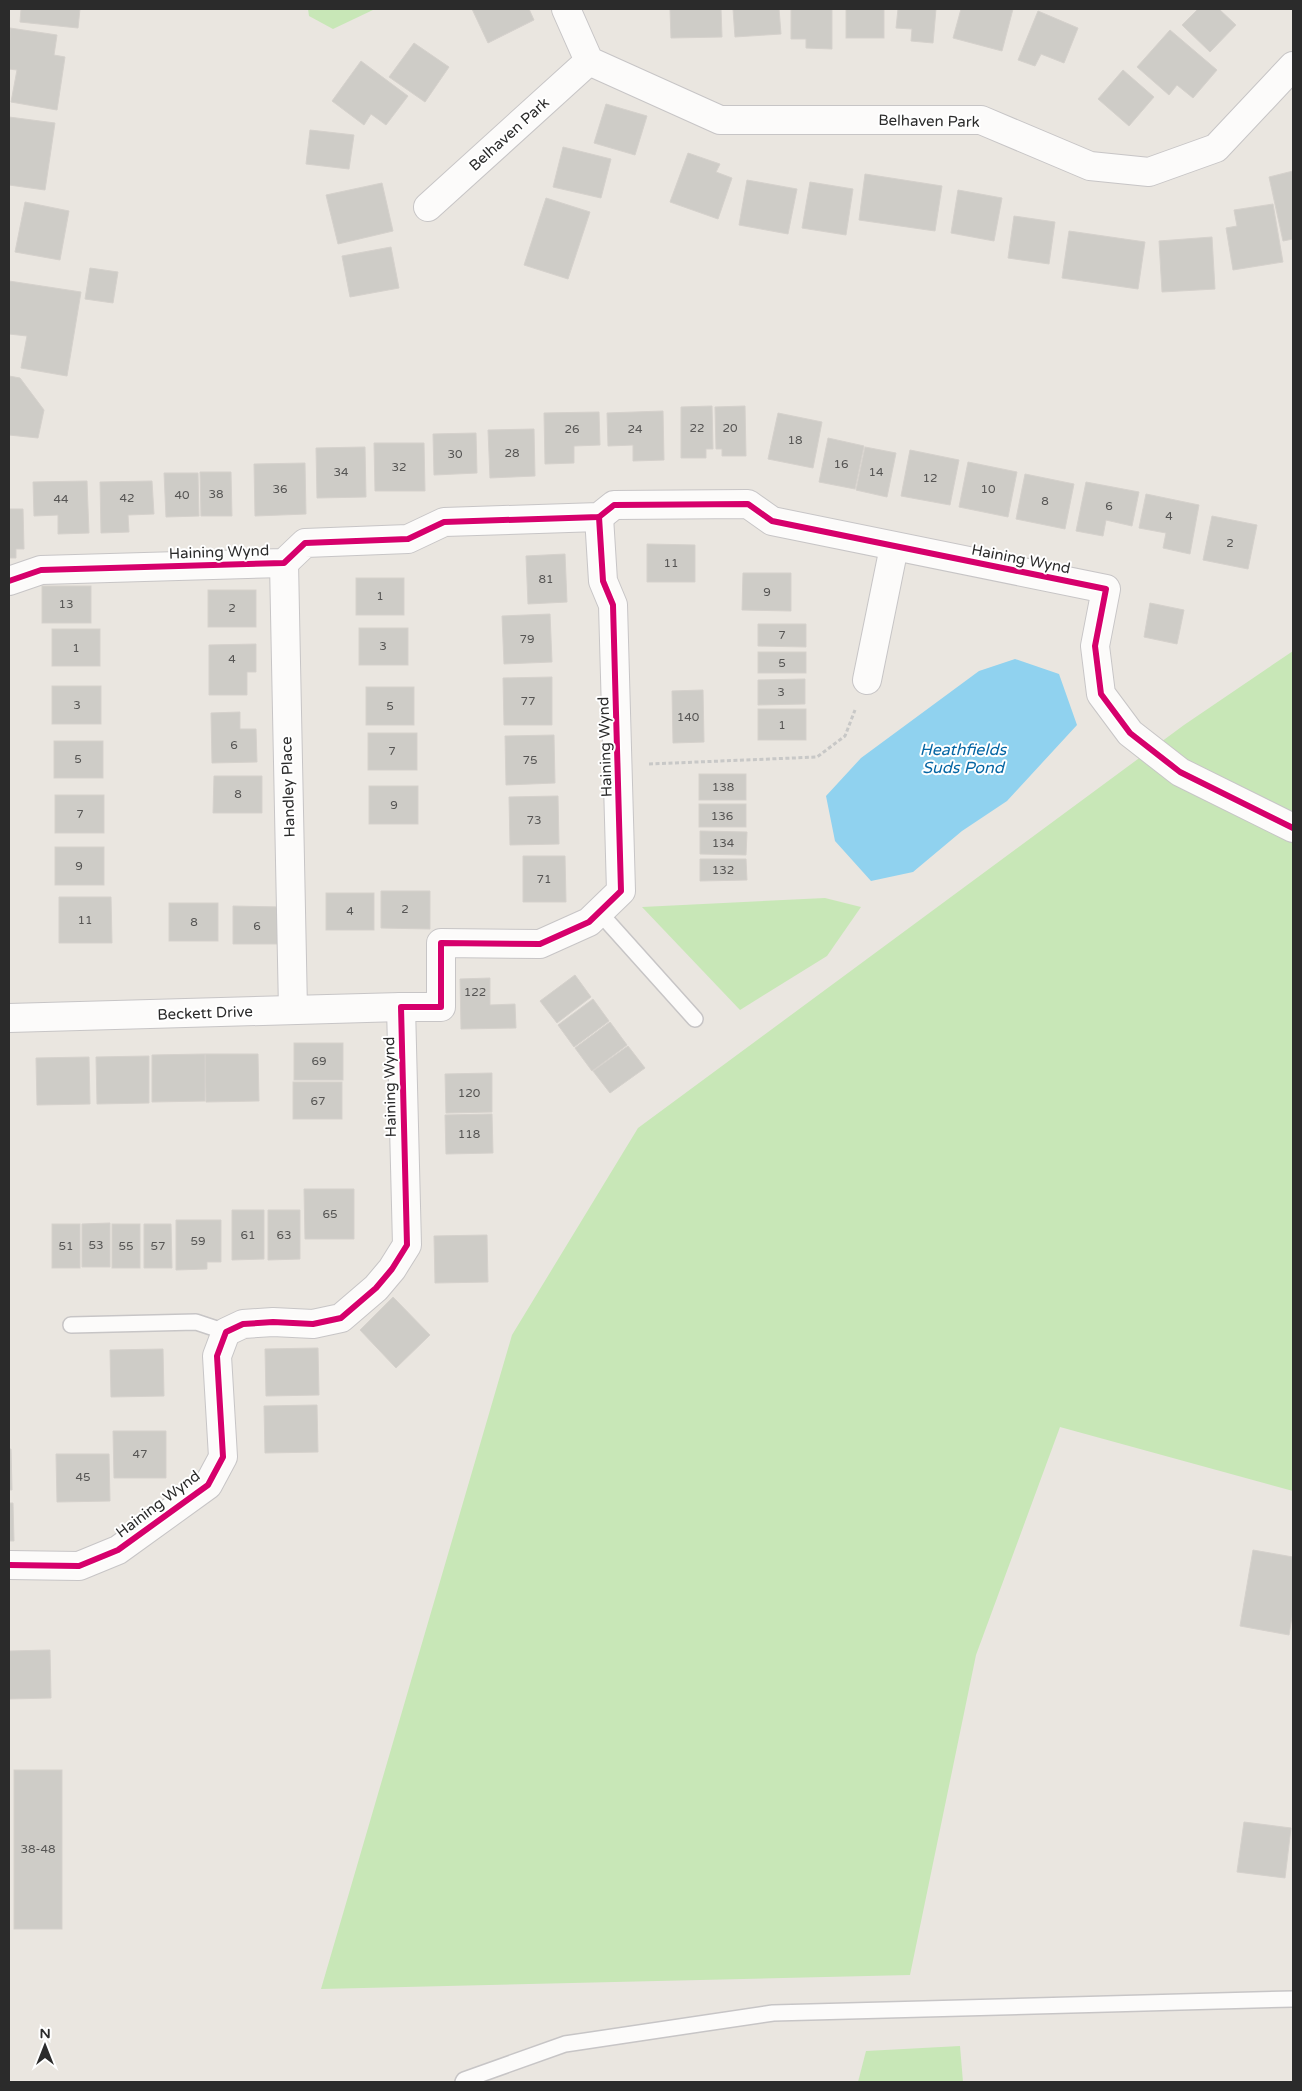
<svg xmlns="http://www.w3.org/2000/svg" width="1302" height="2091" font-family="'Varela Round',sans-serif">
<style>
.green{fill:#c8e7b7}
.water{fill:#90d2ef}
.building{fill:#ceccc7;stroke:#d5d1cc}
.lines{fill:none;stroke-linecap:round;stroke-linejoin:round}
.lane-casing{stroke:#c7c5c6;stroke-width:18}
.street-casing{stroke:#c7c5c6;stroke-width:30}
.path{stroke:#c8c8c7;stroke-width:3;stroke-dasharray:4 2.5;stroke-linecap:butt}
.lane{stroke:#fcfbfa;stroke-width:15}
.street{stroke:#fcfbfa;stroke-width:28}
.cycleway-casing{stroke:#fff;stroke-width:9}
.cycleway{stroke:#d6006c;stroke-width:6}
.labels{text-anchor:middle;stroke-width:4;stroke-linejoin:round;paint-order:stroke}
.number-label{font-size:12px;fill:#565554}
.street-label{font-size:15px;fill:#2b2b2b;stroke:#fff}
.water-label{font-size:16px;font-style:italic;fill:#0566a4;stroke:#fff}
</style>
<rect width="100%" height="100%" fill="#eae6e0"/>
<g class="green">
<path d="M 308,9 L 375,9 L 333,29 L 309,16 Z"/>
<path d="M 1293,651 L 1293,1491 L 1060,1427 L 976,1655 L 910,1975 L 321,1989 L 512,1335 L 638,1128 L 1184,725 Z"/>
<path d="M 825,898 L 861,907 L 827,956 L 740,1010 L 642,907 Z"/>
<path d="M 960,2046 L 963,2082 L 858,2082 L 866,2051 Z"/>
</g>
<path class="water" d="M 1015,659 L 1059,674 L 1077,725 L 1007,801 L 962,831 L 913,872 L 871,881 L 835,841 L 826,796 L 861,758 L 979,671 Z"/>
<g class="building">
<path d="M 21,9 L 80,9 L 78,28 L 20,22 Z"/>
<path d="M 472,9 L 529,9 L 534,20 L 488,43 Z"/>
<path d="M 670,9 L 721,9 L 722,37 L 671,38 Z"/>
<path d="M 733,9 L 779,9 L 781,34 L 735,37 Z"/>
<path d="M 791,9 L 832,9 L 832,49 L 806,48 L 806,39 L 791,39 Z"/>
<rect x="846" y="9" width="38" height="29"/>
<path d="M 898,9 L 936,9 L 933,43 L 911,41 L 912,29 L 896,28 Z"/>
<path d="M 961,9 L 1013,9 L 1002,51 L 953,38 Z"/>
<path d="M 1198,9 L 1219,9 L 1236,25 L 1210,52 L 1182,25 Z"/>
<path d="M 1038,11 L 1078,28 L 1064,63 L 1041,54 L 1035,66 L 1018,60 Z"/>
<path d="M 10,28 L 57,35 L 54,55 L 65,57 L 57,110 L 11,102 L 17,70 L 9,69 Z"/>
<path d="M 1170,30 L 1217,70 L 1193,98 L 1177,85 L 1169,95 L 1137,67 Z"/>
<path d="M 414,43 L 449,67 L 425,102 L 389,77 Z"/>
<path d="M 361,61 L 408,96 L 386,125 L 371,114 L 364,125 L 332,101 Z"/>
<path d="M 1123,70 L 1154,97 L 1129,126 L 1098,99 Z"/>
<path d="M 606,104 L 647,116 L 635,155 L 594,143 Z"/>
<path d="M 9,117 L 55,123 L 45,190 L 9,185 Z"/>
<path d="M 310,130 L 354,135 L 349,169 L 306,164 Z"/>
<path d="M 563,147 L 611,159 L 601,198 L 553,187 Z"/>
<path d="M 688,153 L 720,164 L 716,172 L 732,178 L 718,219 L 670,202 Z"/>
<path d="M 1293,171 L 1293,239 L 1283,241 L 1269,177 Z"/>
<path d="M 865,174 L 942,186 L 935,231 L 859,220 Z"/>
<path d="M 747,180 L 797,189 L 788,234 L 739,225 Z"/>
<path d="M 810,182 L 853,189 L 846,235 L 802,228 Z"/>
<path d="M 382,183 L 393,231 L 338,244 L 326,195 Z"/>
<path d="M 958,190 L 1002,198 L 994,241 L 951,233 Z"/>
<path d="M 546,198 L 590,212 L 568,279 L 524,265 Z"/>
<path d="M 25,202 L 69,211 L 60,260 L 15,252 Z"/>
<path d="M 1273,204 L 1283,262 L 1233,270 L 1226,228 L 1237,226 L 1234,210 Z"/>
<path d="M 1014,216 L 1055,222 L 1049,264 L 1008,258 Z"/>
<path d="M 1069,231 L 1145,242 L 1138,289 L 1062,278 Z"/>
<path d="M 1212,237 L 1215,289 L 1162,292 L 1159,241 Z"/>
<path d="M 391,247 L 399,288 L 350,297 L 342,256 Z"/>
<path d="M 90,268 L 118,272 L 113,303 L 85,299 Z"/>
<path d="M 9,281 L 81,292 L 67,376 L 21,368 L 27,336 L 9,334 Z"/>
<path d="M 9,376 L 20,378 L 44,410 L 38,438 L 9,435 Z"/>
<path d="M 712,406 L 713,449 L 706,449 L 706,458 L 681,458 L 681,407 Z"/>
<path d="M 745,406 L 746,456 L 722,456 L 722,449 L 716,449 L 715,407 Z"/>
<path d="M 663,411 L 664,460 L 633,461 L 633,445 L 608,446 L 607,413 Z"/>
<path d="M 599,412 L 600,445 L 574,446 L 574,463 L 545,464 L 544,413 Z"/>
<path d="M 778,413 L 822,422 L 813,468 L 768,459 Z"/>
<path d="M 534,429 L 535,476 L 490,478 L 488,430 Z"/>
<path d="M 476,433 L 477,473 L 434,475 L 433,434 Z"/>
<path d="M 828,438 L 864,446 L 855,489 L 819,482 Z"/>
<path d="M 374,443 L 424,443 L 425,491 L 375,491 Z"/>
<path d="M 365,447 L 366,497 L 317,498 L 316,448 Z"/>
<path d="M 865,447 L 896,453 L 887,497 L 856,490 Z"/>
<path d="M 910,450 L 959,460 L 950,505 L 901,496 Z"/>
<path d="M 968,462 L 1017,472 L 1008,517 L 959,507 Z"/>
<path d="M 305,463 L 306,514 L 255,516 L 254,464 Z"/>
<path d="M 200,472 L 231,472 L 232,516 L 201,516 Z"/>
<path d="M 164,473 L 198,473 L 199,516 L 166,517 Z"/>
<path d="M 1025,474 L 1074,484 L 1065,529 L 1016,519 Z"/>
<path d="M 87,481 L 89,533 L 58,534 L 58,515 L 34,516 L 33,482 Z"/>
<path d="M 152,481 L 154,514 L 128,515 L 129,532 L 101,533 L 100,482 Z"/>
<path d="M 1086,482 L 1139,492 L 1132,526 L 1106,520 L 1103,536 L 1076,531 Z"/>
<path d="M 1146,494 L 1199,505 L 1190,554 L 1163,548 L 1166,533 L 1139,528 Z"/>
<path d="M 9,509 L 23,509 L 24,549 L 16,549 L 16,558 L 9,558 Z"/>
<path d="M 1212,516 L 1257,525 L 1248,569 L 1203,560 Z"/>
<path d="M 647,544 L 695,545 L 695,582 L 647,582 Z"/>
<path d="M 565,554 L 567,602 L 528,604 L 526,556 Z"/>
<path d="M 743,573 L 791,573 L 791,611 L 742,610 Z"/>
<rect x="356" y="578" width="48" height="37"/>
<rect x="42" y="586" width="49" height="37"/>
<rect x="208" y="590" width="48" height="37"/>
<path d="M 1150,603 L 1184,610 L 1177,644 L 1144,637 Z"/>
<path d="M 550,614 L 552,662 L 504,664 L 502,616 Z"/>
<path d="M 758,624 L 806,624 L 806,647 L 758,646 Z"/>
<rect x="359" y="628" width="49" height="37"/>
<rect x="52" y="629" width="48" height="37"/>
<path d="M 256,644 L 256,672 L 247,672 L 247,695 L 209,695 L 209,645 Z"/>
<rect x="758" y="652" width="48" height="21"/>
<path d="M 552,677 L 552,725 L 504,725 L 503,678 Z"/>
<path d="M 805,679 L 805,704 L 758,705 L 758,680 Z"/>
<rect x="52" y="686" width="49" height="38"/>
<rect x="366" y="687" width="48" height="38"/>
<path d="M 703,690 L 704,742 L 673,743 L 672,691 Z"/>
<rect x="758" y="709" width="48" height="31"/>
<path d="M 240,712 L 240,729 L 256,729 L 257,762 L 212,763 L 211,713 Z"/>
<rect x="368" y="733" width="49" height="37"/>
<path d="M 554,735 L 555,783 L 506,785 L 505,736 Z"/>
<rect x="54" y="741" width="49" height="37"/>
<rect x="699" y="774" width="47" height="26"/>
<path d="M 214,776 L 262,776 L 262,813 L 213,813 Z"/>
<rect x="369" y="786" width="49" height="38"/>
<rect x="55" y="795" width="49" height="38"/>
<path d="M 558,796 L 559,844 L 510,845 L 509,797 Z"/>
<rect x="699" y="804" width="47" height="23"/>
<path d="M 700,831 L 747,832 L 746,855 L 700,854 Z"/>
<rect x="55" y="847" width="49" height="38"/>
<path d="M 523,856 L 565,856 L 566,902 L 523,902 Z"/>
<path d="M 700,859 L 746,859 L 747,880 L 700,881 Z"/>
<path d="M 381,891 L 430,891 L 430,929 L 381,928 Z"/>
<rect x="326" y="893" width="48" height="37"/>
<path d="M 59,897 L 111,897 L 112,943 L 59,943 Z"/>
<rect x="169" y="903" width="49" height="38"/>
<path d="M 233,906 L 282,907 L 282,944 L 233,944 Z"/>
<path d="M 575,975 L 591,997 L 557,1023 L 540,1001 Z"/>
<path d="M 490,978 L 490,1005 L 515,1004 L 516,1028 L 461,1029 L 460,979 Z"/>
<path d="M 593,999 L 609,1021 L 574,1047 L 558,1025 Z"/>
<path d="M 610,1022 L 627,1045 L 592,1071 L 575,1048 Z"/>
<rect x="294" y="1043" width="49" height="37"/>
<path d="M 628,1046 L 645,1068 L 610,1093 L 593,1071 Z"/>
<path d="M 205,1054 L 258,1054 L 259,1101 L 206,1102 Z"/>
<path d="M 205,1054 L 205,1101 L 152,1102 L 152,1055 Z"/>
<path d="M 149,1056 L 149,1103 L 97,1104 L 96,1057 Z"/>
<path d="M 89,1057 L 90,1104 L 37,1105 L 36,1058 Z"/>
<path d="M 492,1073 L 492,1112 L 446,1113 L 445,1074 Z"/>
<rect x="293" y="1082" width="49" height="37"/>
<path d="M 492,1114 L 493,1153 L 446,1154 L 445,1115 Z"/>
<path d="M 304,1189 L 354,1189 L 354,1239 L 305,1239 Z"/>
<path d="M 232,1210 L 264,1210 L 264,1259 L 232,1260 Z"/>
<path d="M 268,1210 L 300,1210 L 300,1259 L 268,1260 Z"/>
<path d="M 176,1220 L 221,1220 L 221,1262 L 207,1262 L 207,1269 L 176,1270 Z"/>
<path d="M 110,1223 L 110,1267 L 82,1267 L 82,1224 Z"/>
<rect x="52" y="1224" width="28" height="44"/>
<rect x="112" y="1224" width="28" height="44"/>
<path d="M 144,1224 L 171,1224 L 172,1268 L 144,1268 Z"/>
<path d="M 487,1235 L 488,1282 L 435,1283 L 434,1236 Z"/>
<path d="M 393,1297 L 430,1335 L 396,1368 L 360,1330 Z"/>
<path d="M 318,1348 L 319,1395 L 266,1396 L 265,1349 Z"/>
<path d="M 163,1349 L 164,1396 L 111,1397 L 110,1350 Z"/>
<path d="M 317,1405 L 318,1452 L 265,1453 L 264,1406 Z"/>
<path d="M 113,1431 L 166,1431 L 166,1478 L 114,1478 Z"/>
<path d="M 9,1449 L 11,1449 L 12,1490 L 9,1490 Z"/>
<path d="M 56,1454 L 109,1454 L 110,1501 L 57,1502 Z"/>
<path d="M 9,1503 L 13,1503 L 14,1541 L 9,1541 Z"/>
<path d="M 1253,1550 L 1293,1557 L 1293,1611 L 1289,1635 L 1240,1626 Z"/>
<path d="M 50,1650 L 51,1698 L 9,1699 L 9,1651 Z"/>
<rect x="14" y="1770" width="48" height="159"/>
<path d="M 1244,1822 L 1291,1828 L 1285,1878 L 1237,1872 Z"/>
</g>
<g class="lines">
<defs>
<g id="lane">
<path d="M 599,912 L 695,1019"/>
<path d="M 71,1325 L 196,1322 L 226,1332"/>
<path d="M 463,2082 L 464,2080 L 565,2044 L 773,2013 L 1293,1999"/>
</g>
<g id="street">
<path d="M 566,9 L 589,61 L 720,120 L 981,120 L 1090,166 L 1149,172 L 1216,148 L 1293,66"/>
<path d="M 428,207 L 589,61"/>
<path d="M 284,563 L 293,1010"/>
<path d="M 9,581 L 41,570 L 284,563 L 305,543 L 408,539 L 444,522 L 599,517 L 614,505 L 748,504 L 772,521 L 1106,589 L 1095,646 L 1101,694 L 1130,733 L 1180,772 L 1293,828"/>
<path d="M 867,680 L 894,547"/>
<path d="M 9,1018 L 401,1007"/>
<path d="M 9,1565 L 79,1566 L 118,1550 L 208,1485 L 223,1457 L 217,1356 L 226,1332 L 243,1324 L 273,1322 L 313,1324 L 341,1318 L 376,1288 L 392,1269 L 407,1245 L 401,1007 L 441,1007 L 441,943 L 540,944 L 589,922 L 621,891 L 613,605 L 603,581 L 599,517"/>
</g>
</defs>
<use href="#lane" class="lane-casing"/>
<use href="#street" class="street-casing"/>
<path class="path" d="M 649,764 L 817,757 L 845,736 L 855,710"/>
<use href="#lane" class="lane"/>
<use href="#street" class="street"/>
<defs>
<g id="cycleway">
<path d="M 9,581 L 41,570 L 284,563 L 305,543 L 408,539 L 444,522 L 599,517 L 614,505 L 748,504 L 772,521 L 1106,589 L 1095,646 L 1101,694 L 1130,733 L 1180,772 L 1293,828"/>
<path d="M 9,1565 L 79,1566 L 118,1550 L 208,1485 L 223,1457 L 217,1356 L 226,1332 L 243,1324 L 273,1322 L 313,1324 L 341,1318 L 376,1288 L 392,1269 L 407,1245 L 401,1007 L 441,1007 L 441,943 L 540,944 L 589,922 L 621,891 L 613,605 L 603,581 L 599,517"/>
</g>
</defs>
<use href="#cycleway" class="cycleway-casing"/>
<use href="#cycleway" class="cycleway"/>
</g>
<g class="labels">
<g class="number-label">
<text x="697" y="432">22</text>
<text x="730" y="432">20</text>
<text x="572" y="433">26</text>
<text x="635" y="433">24</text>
<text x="795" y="444">18</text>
<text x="512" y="457">28</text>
<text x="455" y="458">30</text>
<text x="841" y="468">16</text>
<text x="399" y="471">32</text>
<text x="341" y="476">34</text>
<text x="876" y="476">14</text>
<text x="930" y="482">12</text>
<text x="280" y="493">36</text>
<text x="988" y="493">10</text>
<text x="216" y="498">38</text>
<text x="182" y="499">40</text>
<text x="127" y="502">42</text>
<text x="61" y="503">44</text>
<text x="1045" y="505">8</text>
<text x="1109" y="510">6</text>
<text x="1169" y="520">4</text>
<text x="1230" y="547">2</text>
<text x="671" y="567">11</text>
<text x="546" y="583">81</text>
<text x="767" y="596">9</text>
<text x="380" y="600">1</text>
<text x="66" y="608">13</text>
<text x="232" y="612">2</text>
<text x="782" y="639">7</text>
<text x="527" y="643">79</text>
<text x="383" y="650">3</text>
<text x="76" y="652">1</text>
<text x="232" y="663">4</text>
<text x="782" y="667">5</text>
<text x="781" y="696">3</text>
<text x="528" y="705">77</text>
<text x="77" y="709">3</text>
<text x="390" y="710">5</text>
<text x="688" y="721">140</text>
<text x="782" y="729">1</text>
<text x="234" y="749">6</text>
<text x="392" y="755">7</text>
<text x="78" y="763">5</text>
<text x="530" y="764">75</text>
<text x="723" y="791">138</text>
<text x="238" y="798">8</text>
<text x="394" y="809">9</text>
<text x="80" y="818">7</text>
<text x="722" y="820">136</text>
<text x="534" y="824">73</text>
<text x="723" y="847">134</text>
<text x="79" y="870">9</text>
<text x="723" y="874">132</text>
<text x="544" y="883">71</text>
<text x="405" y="913">2</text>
<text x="350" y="915">4</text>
<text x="85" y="924">11</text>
<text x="194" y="926">8</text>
<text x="257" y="930">6</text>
<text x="475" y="996">122</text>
<text x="319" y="1065">69</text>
<text x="469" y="1097">120</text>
<text x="318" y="1105">67</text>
<text x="469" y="1138">118</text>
<text x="330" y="1218">65</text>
<text x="248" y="1239">61</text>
<text x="284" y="1239">63</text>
<text x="198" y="1245">59</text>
<text x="96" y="1249">53</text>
<text x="66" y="1250">51</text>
<text x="126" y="1250">55</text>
<text x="158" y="1250">57</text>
<text x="140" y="1458">47</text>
<text x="83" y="1481">45</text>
<text x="38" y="1853">38-48</text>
</g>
<g class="street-label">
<text transform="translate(929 121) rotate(1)" y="5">Belhaven Park</text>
<text transform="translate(509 134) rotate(-42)" y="5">Belhaven Park</text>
<text transform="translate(219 552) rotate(-2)" y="5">Haining Wynd</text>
<text transform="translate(1021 559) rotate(11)" y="5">Haining Wynd</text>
<text transform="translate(605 747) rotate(-92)" y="5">Haining Wynd</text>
<text transform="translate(288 787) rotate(-92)" y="5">Handley Place</text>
<text transform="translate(205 1013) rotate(-2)" y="5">Beckett Drive</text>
<text transform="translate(390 1087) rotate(-91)" y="5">Haining Wynd</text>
<text transform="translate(158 1504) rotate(-37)" y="5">Haining Wynd</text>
</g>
<g class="water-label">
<text x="963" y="755">Heathfields<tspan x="963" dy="18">Suds Pond</tspan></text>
</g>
</g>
<rect width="1302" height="2091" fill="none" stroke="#2b2b2b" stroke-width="20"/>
<g transform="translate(45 2046)" stroke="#ffffff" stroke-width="4" paint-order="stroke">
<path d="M0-4L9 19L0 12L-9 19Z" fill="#2b2b2b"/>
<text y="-8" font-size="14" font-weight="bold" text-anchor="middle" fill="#2b2b2b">N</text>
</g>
</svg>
